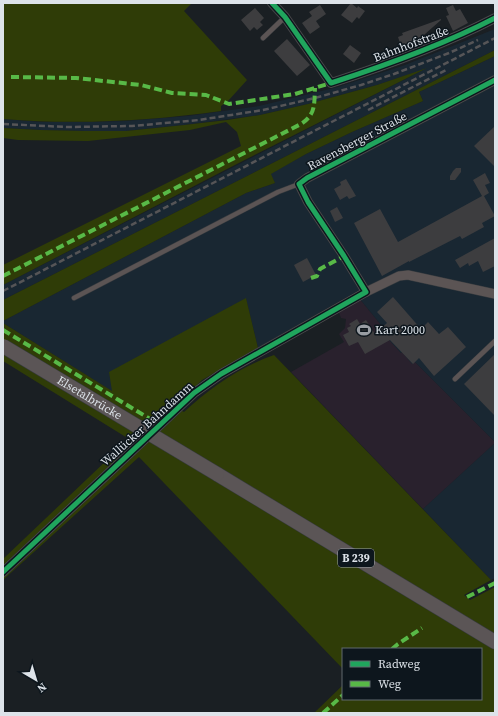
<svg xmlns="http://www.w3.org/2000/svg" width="498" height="716" font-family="'Source Serif 4',serif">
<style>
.commercial{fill:#29212d}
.built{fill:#192732}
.green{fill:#2f3c07}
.building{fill:#3d3d3f}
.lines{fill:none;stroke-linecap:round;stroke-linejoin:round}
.service-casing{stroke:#363a3e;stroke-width:5.5}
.minor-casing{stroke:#363a3e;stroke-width:10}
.primary-casing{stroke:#363a3e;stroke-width:15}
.service{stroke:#5b5454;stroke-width:4.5}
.minor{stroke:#5b5454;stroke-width:9}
.primary{stroke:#5b5556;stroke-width:14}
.rail{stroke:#565557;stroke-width:2.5;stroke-dasharray:6 3;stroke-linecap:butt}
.primary-bridge-casing{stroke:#363a3e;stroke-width:15;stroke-linecap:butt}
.primary-bridge{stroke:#5b5556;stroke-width:14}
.quiet{stroke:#58b947;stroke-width:4;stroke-dasharray:8 4;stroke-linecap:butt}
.cycleway-casing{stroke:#0d161d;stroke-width:8}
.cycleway{stroke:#20a55d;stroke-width:5}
.labels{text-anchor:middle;stroke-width:3;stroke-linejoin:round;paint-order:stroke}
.shield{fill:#0d161d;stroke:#9fa6ac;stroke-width:1}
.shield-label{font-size:11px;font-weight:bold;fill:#dde3e9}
.street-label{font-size:12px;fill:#dde3e9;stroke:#0d161d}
.poi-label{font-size:12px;fill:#dde3e9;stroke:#0d161d;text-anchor:start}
</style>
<rect width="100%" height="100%" fill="#1a1f23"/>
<path class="commercial" d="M 359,298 L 382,326 L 380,329 L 401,353 L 402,352 L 415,362 L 495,442 L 495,443 L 423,509 L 291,372 L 344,342 L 339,334 L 345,328 L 346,319 L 341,318 L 338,310 Z"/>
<g class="built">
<path d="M 495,29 L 495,50 L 3,300 L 3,285 L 423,70 L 377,85 L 308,104 L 260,115 L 184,125 L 126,131 L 84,131 L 41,130 L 3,128 L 3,119 L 42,122 L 85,122 L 125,121 L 188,116 L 259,106 L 338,87 L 405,65 Z"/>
<path d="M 495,56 L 495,442 L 415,362 L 412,364 L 402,352 L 401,353 L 379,329 L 382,326 L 359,298 L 347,297 L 258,348 L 246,299 L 113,392 L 3,323 L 3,321 L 246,193 L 275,183 L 270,174 L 306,154 L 352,132 L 423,101 L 419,92 Z"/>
<path d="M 495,443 L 495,578 L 491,580 L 423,509 Z"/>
</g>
<g class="green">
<path d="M 3,3 L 192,3 L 184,11 L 247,80 L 228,101 L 221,106 L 221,111 C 149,121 76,125 3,119 Z"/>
<path d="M 495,50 L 495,56 L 419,92 L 423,101 L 352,132 L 306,154 L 271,174 L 275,183 L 246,193 L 3,321 L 3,300 Z"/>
<path d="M 427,68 L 227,169 L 3,285 L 3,265 L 241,146 L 237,132 L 226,122 L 190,130 L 88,141 L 18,140 L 3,138 L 3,128 L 41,130 L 84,131 L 126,131 L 184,125 L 227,120 L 260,115 L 308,104 L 377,85 Z"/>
<path d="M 246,298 L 258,348 L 202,380 L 175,407 L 184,412 C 211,387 240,367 274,355 L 491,580 L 464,595 L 470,600 L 495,587 L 495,713 L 314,713 L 343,685 L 343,699 L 481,699 L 481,649 L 343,649 L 343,669 L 139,457 L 3,580 L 3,559 L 129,439 L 3,361 L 3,323 L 112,391 L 109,372 Z"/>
</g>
<g class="building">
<path d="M 351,3 L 357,8 L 358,6 L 365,11 L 359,19 L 357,17 L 352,23 L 341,15 Z"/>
<path d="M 320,5 L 326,14 L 316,21 L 320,27 L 310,34 L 302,23 L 312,16 L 309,12 Z"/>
<path d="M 453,5 L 456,11 L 460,9 L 468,23 L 453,31 L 446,16 L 449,15 L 446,8 Z"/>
<path d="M 255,8 L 264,18 L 260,22 L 263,25 L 257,30 L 254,27 L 250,31 L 241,20 Z"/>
<path d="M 441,19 L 441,20 L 417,41 L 401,46 L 398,37 L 403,35 L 402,33 Z"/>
<path d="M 287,39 L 310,65 L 297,76 L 274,51 Z"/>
<path d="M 350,45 L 361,53 L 354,63 L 343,54 Z"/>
<path d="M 495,126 L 495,167 L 474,146 Z"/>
<path d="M 456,168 L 461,168 L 461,172 L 455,180 L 450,180 L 450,176 L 453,171 Z"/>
<path d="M 485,173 L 490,183 L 485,185 L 489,193 L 484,196 L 495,216 L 482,223 L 484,227 L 462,239 L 460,236 L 409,262 L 409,261 L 382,276 L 354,223 L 380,209 L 398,242 L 482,196 L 473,180 Z"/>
<path d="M 346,179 L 356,196 L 349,199 L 347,196 L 340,200 L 334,189 L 341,185 L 340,182 Z"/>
<path d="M 337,207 L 343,218 L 335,222 L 330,211 Z"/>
<path d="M 495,238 L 495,266 L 483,272 L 478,261 L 469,266 L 468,263 L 460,268 L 455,260 Z"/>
<path d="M 307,258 L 316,275 L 303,282 L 294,265 Z"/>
<path d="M 393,297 L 421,329 L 428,322 L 439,334 L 448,327 L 466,347 L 434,376 L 419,358 L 413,364 L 390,340 L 365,354 L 358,342 L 349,346 L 343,335 L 349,332 L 347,328 L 351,326 L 349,324 L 357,319 L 360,324 L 366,320 L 375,334 L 387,323 L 377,312 Z"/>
<path d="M 495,354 L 495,416 L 464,384 Z"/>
</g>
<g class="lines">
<defs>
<g id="service">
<path d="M 263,38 L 285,17"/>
<path d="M 74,298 L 278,192 L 299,184"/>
<path d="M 455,379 L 495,341"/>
</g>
<g id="minor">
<path d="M 272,3 L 285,17 L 331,83 C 387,65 443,45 495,18"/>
<path d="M 366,292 L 344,256 L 308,202 L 299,184 L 307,178 L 495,80"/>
<path d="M 3,572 L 194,393 L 221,374 L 366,292 L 399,276 L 408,275 L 495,294"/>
</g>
<path id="primary" d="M 217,474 L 495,642"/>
</defs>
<use href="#service" class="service-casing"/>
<use href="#minor" class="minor-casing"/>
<use href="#primary" class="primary-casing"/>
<use href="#service" class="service"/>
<use href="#minor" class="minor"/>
<use href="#primary" class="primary"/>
<g class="rail">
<path d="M 368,110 L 448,69"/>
<path d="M 3,124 L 67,127 L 132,126 L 199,120 L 263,110 L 315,98 L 361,85 L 394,74 L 449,53 L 478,40"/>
<path d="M 3,291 L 495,38"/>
</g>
<defs>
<g id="primary-bridge">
<path id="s1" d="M 3,346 L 217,474"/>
</g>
</defs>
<use href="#primary-bridge" class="primary-bridge-casing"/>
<use href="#primary-bridge" class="primary-bridge"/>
<g class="quiet">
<path d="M 11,77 L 76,78 L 141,85 L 172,93 L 206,95 L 229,104 L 295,94 L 331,83"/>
<path d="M 3,276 L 301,124 C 316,114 314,105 315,88"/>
<path d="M 311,278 L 317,276 L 320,269 L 344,256"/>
<path d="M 3,330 L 160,425"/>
<path d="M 467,597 L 495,583"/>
<path d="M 392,649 L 398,644 L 422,628"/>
<path d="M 323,713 L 343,695"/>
</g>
<defs>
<g id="cycleway">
<path d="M 272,3 L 285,17 L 331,83 C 387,65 443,45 495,18"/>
<path d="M 3,572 L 194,393 L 221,374 L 366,292 L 344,256 L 308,202 L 299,184 L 307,178 L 495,80"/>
</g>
</defs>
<use href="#cycleway" class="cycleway-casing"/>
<use href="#cycleway" class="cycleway"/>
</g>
<defs>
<symbol id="stadium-bare" viewBox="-9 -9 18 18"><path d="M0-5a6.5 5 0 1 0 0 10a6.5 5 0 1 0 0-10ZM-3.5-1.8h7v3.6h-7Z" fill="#999ea4" stroke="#0d161d" stroke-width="2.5" paint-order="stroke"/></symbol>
</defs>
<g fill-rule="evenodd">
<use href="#stadium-bare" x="354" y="320" width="20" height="20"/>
</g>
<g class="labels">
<rect class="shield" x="338" y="549" width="36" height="18" rx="3"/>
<g class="shield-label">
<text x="356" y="562">B 239</text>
</g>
<g class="street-label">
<text transform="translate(411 44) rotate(-21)" y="4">Bahnhofstraße</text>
<text transform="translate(357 141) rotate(-28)" y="4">Ravensberger Straße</text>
<text dy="4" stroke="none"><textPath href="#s1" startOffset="101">Elsetalbrücke</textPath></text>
<text transform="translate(147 424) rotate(-42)" y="4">Wallücker Bahndamm</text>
</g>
<g class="poi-label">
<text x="375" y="334">Kart 2000</text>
</g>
</g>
<rect width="498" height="716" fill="none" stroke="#dde3e9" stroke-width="8"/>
<rect x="342" y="648" width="140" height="52" fill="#0d161d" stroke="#60686f"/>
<rect x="350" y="661" width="20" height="6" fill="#20a55d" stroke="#60686f"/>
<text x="378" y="668" font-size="12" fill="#dde3e9">Radweg</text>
<rect x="350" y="681" width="20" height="6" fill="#58b947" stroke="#60686f"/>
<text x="378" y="688" font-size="12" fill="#dde3e9">Weg</text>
<g transform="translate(36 680) rotate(142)" stroke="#0d161d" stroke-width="3" paint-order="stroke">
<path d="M0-3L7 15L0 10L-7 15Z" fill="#dde3e9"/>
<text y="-6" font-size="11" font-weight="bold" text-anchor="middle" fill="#dde3e9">N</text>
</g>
</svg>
